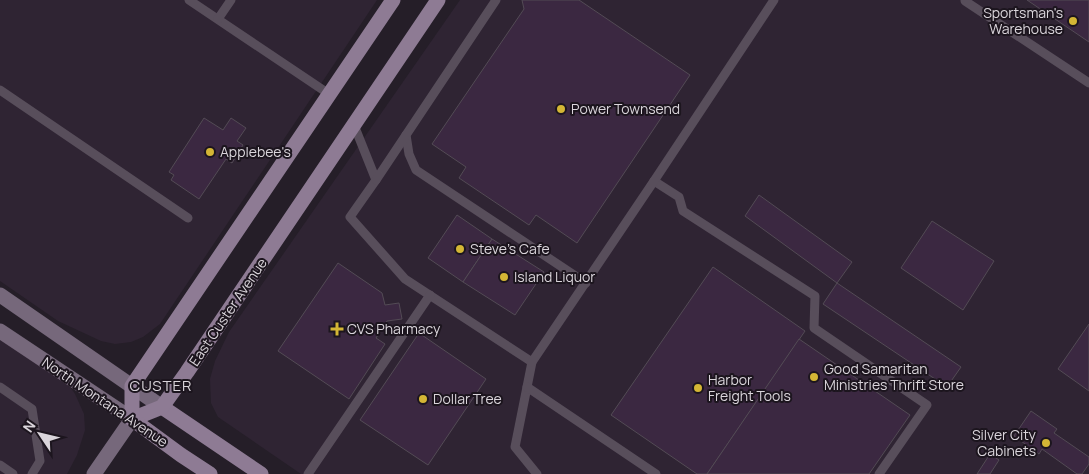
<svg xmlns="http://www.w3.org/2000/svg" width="1089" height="474" font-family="Manrope,sans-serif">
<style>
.built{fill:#2f2433}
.building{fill:#3b2841;stroke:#534b55}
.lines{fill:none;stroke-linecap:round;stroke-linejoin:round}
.lane{stroke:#584e5b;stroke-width:9}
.secondary{stroke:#76687b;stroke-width:15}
.primary{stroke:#8e7b94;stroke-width:15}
.poi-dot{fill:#d4b635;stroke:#1c151e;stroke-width:2}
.labels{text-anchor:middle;stroke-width:4;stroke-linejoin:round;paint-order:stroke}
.poi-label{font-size:14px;fill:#dad5db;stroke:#1c151e;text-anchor:start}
.street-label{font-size:14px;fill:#dad5db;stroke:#1c151e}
.neighbourhood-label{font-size:15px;letter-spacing:1px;fill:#dad5db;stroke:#1c151e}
</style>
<rect width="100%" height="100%" fill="#251e28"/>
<g class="built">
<path d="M 0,0 L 377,0 L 160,324 L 143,337 L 131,342 L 115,344 L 101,341 L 58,321 L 0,281 Z"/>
<path d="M 460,0 L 1089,0 L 1089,474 L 301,474 L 218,417 L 211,403 L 210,379 L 215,361 L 229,332 Z"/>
<path d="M 0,339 L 68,384 L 75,394 L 84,414 L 85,430 L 77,455 L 67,474 L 0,474 Z"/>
</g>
<g class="building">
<path d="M 522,0 L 579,0 L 690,75 L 577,243 L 536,215 L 529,225 L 459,178 L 466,167 L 432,144 L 524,9 Z"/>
<path d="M 1027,0 L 1089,0 L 1089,42 Z"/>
<path d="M 204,118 L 223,130 L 231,118 L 246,128 L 237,141 L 243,145 L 232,163 L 226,159 L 199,199 L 171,180 L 174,175 L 169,172 Z"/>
<path d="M 759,195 L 852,262 L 837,283 L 745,216 Z"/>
<path d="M 457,215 L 492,239 L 463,282 L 428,258 Z"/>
<path d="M 932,221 L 994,261 L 963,310 L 901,268 Z"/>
<path d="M 492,239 L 544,272 L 515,315 L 463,282 Z"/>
<path d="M 338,263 L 382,293 L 385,305 L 399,303 L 402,319 L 387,321 L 376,338 L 385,344 L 349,399 L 278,351 Z"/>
<path d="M 713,267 L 805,331 L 707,474 L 697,474 L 611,415 Z"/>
<path d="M 837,283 L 961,367 L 947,387 L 823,304 Z"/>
<path d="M 1089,324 L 1089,391 L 1058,369 Z"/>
<path d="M 419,333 L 486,379 L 428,465 L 360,420 Z"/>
<path d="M 799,339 L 910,415 L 869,474 L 707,474 Z"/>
<path d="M 1031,411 L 1057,429 L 1054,433 L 1089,457 L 1089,464 L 1082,474 L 1077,474 L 1042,449 L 1039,454 L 1014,436 Z"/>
<path d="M 990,454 L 999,460 L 990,474 L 977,474 Z"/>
</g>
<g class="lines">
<g class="lane">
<path d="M 189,0 L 329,94"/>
<path d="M 965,0 L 965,1 L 1089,83"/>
<path d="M 218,19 L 231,0"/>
<path d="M 0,90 L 188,218"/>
<path d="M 354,125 L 376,180 L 350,217 L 405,279 L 532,362 L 515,447 L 537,474"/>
<path d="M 406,135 L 409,154 L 416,170 L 586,283"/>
<path d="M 376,180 L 496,0"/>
<path d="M 654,181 L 679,197 L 683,211 L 815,296 L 814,328 L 927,405 L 879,474"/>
<path d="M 532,362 L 654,181 L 774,0"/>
<path d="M 0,387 L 32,409 L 40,461 L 32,474"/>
<path d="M 527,387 L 656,474"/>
<path d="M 0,465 L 13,474"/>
<path d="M 308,474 L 430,295"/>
</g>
<g class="secondary">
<path d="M 0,295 L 162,407"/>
<path d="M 0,331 L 132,419 L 94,474"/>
</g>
<g class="primary">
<path d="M 162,407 L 261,474"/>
<path d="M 132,419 L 162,407 L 187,372 L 438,0"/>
<path d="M 132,419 L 132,386 L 393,0"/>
<path d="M 132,419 L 181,455 L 210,474"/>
</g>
</g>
<g class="poi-dot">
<circle cx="1073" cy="21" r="5"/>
<circle cx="561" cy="109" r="5"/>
<circle cx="210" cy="152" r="5"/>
<circle cx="460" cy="249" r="5"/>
<circle cx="504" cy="277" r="5"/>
<path d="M334.5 321.5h5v5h5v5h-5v5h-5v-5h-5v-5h5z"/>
<circle cx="814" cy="377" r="5"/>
<circle cx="698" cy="388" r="5"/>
<circle cx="423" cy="399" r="5"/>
<circle cx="1046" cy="443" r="5"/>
</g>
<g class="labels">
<g class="poi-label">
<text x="1063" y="18" text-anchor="end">Sportsman's<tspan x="1063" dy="16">Warehouse</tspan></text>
<text x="571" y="114">Power Townsend</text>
<text x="220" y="157">Applebee's</text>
<text x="470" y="254">Steve's Cafe</text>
<text x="514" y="282">Island Liquor</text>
<text x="347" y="334">CVS Pharmacy</text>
<text x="824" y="374">Good Samaritan<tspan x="824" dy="16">Ministries Thrift Store</tspan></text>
<text x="708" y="385">Harbor<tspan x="708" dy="16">Freight Tools</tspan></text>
<text x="433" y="404">Dollar Tree</text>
<text x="1036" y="440" text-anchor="end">Silver City<tspan x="1036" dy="16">Cabinets</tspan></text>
</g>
<g class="street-label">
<text transform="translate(228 312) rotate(-56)" y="5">East Custer Avenue</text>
<text transform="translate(105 402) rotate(34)" y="5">North Montana Avenue</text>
</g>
<g class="neighbourhood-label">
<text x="161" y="391">CUSTER</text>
</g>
</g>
<g transform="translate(40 434) rotate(305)" stroke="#1c151e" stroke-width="4" paint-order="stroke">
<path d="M0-4L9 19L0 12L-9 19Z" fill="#dad5db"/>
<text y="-8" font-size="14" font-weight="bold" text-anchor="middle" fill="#dad5db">N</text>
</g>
</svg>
